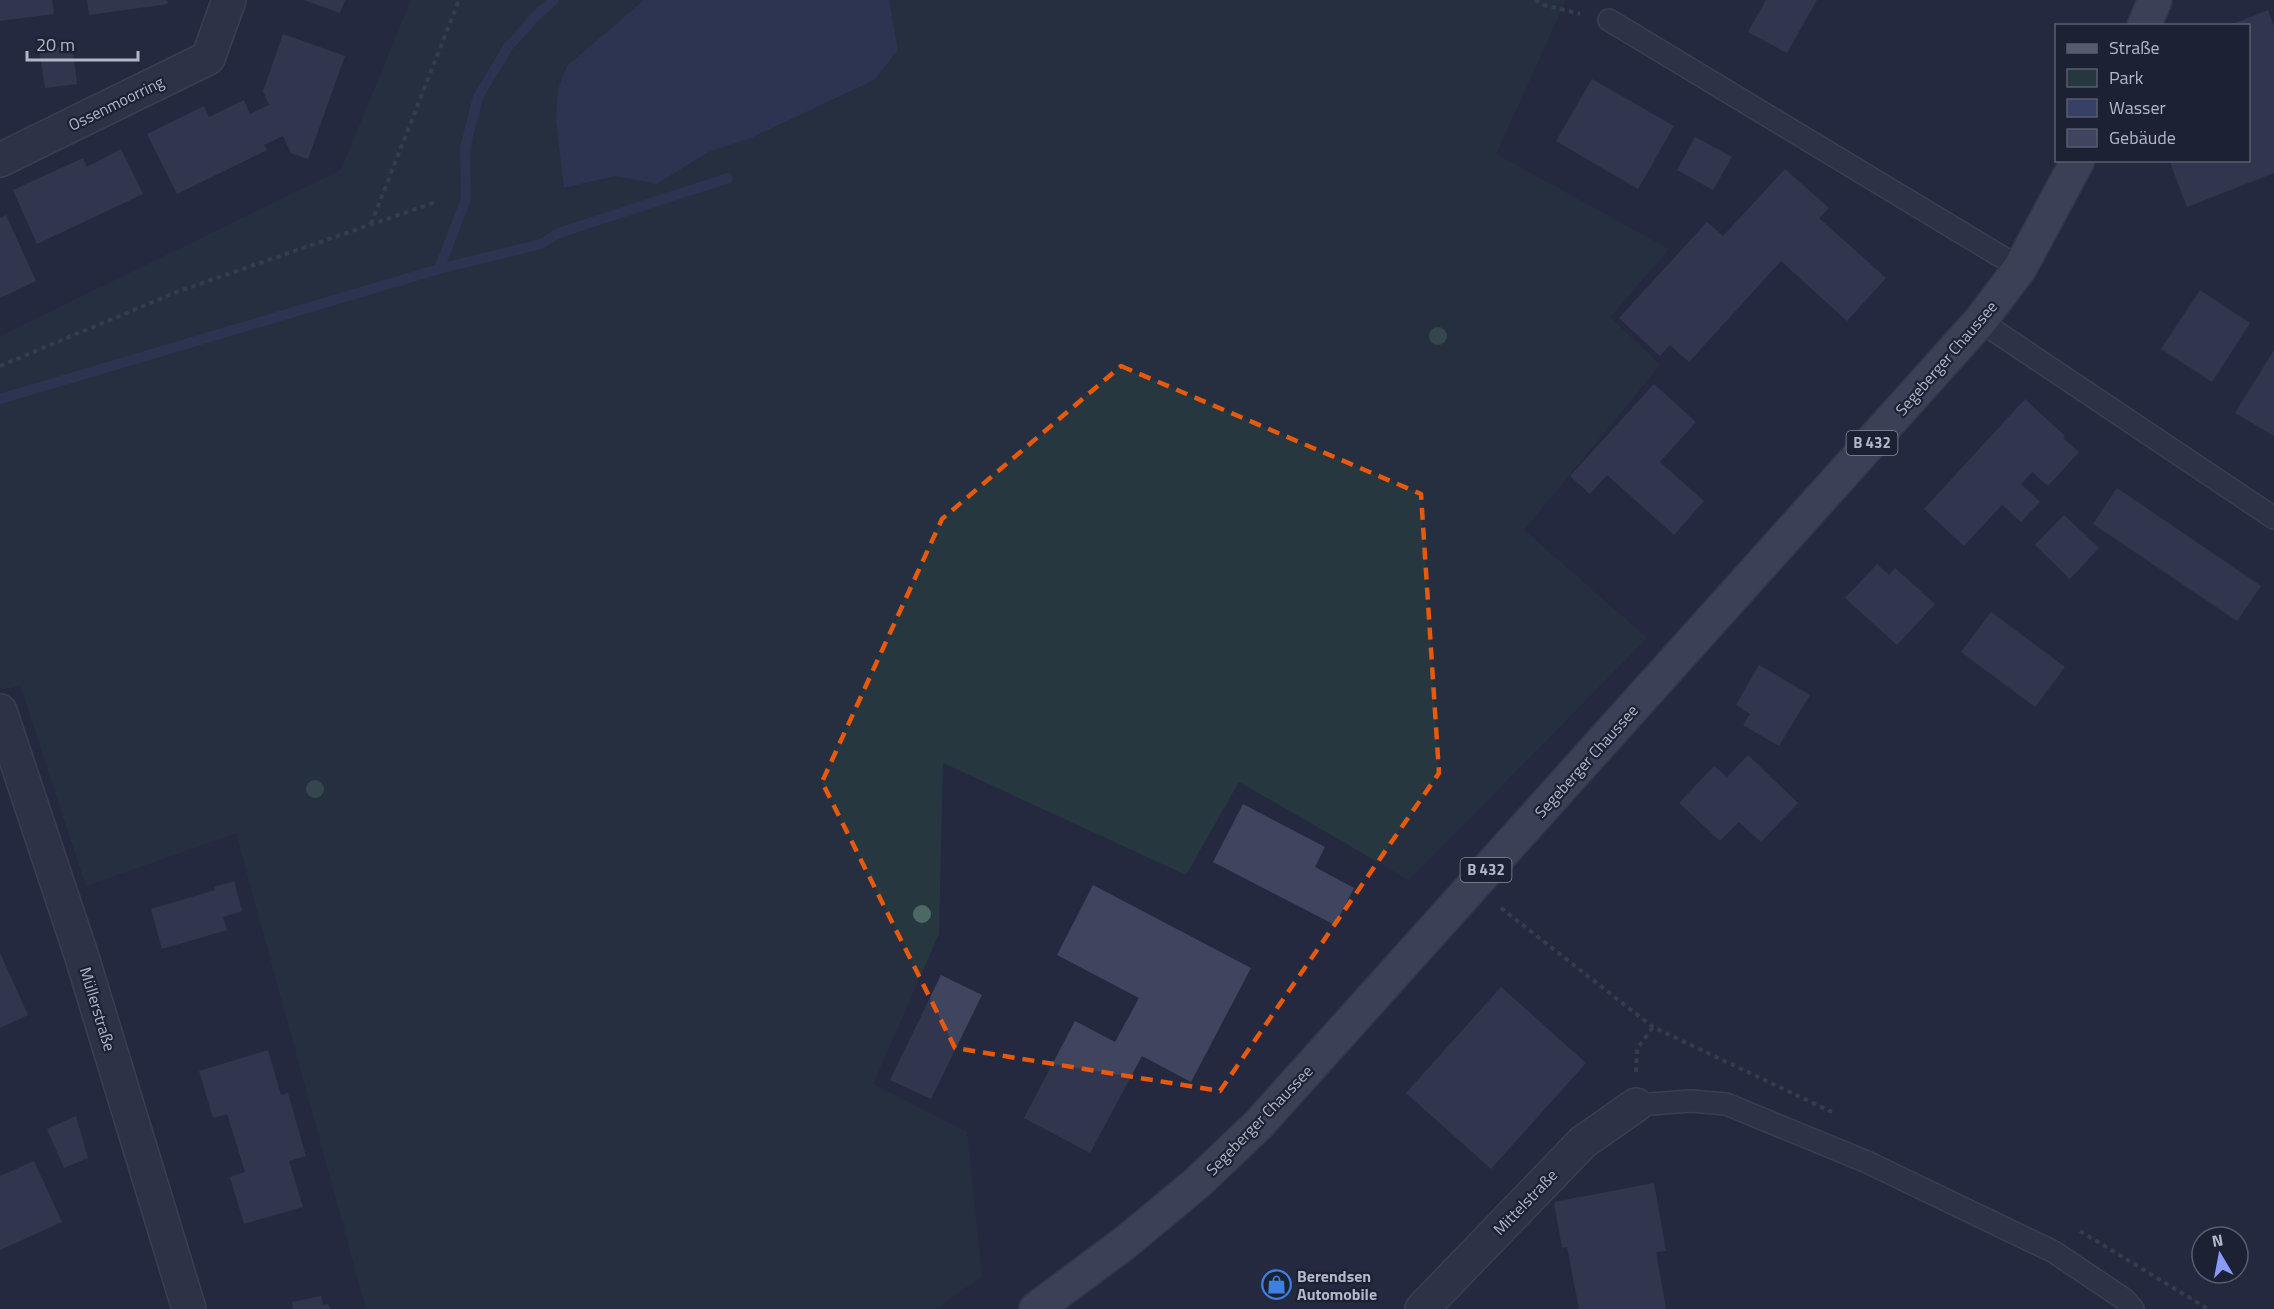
<svg xmlns="http://www.w3.org/2000/svg" width="2274" height="1309" font-family="'Titillium Web',sans-serif">
<style>
.green{fill:#263740}
.water{fill:#374066}
.lines{fill:none;stroke-linecap:round;stroke-linejoin:round}
.stream{stroke:#374066;stroke-width:10}
.building{fill:#40455f}
.service-casing{stroke:#53576a;stroke-width:24}
.minor-casing{stroke:#53576a;stroke-width:36}
.primary-casing{stroke:#414558;stroke-width:36}
.path{stroke:#44545d;stroke-width:4;stroke-dasharray:4.5 4.5;stroke-linecap:butt}
.service{stroke:#383c4f;stroke-width:21}
.minor{stroke:#383c4f;stroke-width:33}
.primary{stroke:#565b6f;stroke-width:33}
.tree{fill:#4b6863}
.marked{fill:none;stroke:#e8590c;stroke-width:4.5;stroke-dasharray:12 8;stroke-linejoin:round}
.labels{text-anchor:middle;stroke-width:4.5;stroke-linejoin:round;paint-order:stroke}
.shield{fill:#1d2134;stroke:#878a9d;stroke-width:1.5}
.shield-label{font-size:15px;font-weight:bold;fill:#b4b7ca}
.street-label{font-size:16px;fill:#b4b7ca;stroke:#1d2134}
.poi-label{font-size:16px;font-weight:bold;fill:#b4b7ca;stroke:#1d2134;text-anchor:start}
</style>
<rect width="100%" height="100%" fill="#24293f"/>
<path class="green" d="M 411,0 L 644,0 L 567,66 L 565,188 L 615,176 L 657,184 L 708,152 L 751,138 L 874,80 L 898,50 L 889,0 L 1566,0 L 1496,154 L 1669,249 L 1610,317 L 1660,365 L 1524,530 L 1647,638 L 1409,880 L 1239,782 L 1186,875 L 943,763 L 939,934 L 873,1084 L 967,1132 L 982,1276 L 936,1309 L 366,1309 L 236,833 L 86,886 L 20,685 L 0,690 L 0,336 L 341,170 Z"/>
<path class="water" d="M 644,0 L 889,0 L 898,50 L 874,80 L 751,138 L 708,152 L 657,184 L 615,176 L 564,188 L 556,119 L 558,89 L 567,66 Z"/>
<g class="lines">
<g class="stream">
<path d="M 439,269 L 466,199 L 465,148 L 478,97 L 508,47 L 537,15 L 554,0"/>
<path d="M 0,399 L 439,269 L 541,244 L 559,233 L 728,178"/>
</g>
</g>
<g class="building">
<path d="M 0,0 L 52,0 L 54,14 L 0,21 Z"/>
<path d="M 87,0 L 167,0 L 168,4 L 89,15 Z"/>
<path d="M 304,0 L 345,0 L 340,13 Z"/>
<path d="M 1766,0 L 1817,0 L 1787,53 L 1748,32 Z"/>
<path d="M 2268,10 L 2274,26 L 2274,173 L 2187,207 L 2169,160 L 2248,160 L 2248,26 L 2230,25 Z"/>
<path d="M 283,34 L 345,56 L 308,159 L 291,153 L 283,136 L 264,145 L 267,150 L 177,194 L 147,134 L 204,106 L 209,117 L 244,100 L 250,114 L 269,105 L 263,91 Z"/>
<path d="M 72,44 L 77,84 L 45,88 L 39,49 Z"/>
<path d="M 1592,79 L 1674,126 L 1638,189 L 1556,141 Z"/>
<path d="M 1695,137 L 1732,157 L 1713,190 L 1677,170 Z"/>
<path d="M 121,149 L 143,194 L 37,244 L 13,190 L 83,158 L 87,167 Z"/>
<path d="M 1785,169 L 1829,208 L 1819,218 L 1886,278 L 1847,321 L 1781,261 L 1689,362 L 1670,345 L 1660,356 L 1619,318 L 1707,222 L 1723,236 Z"/>
<path d="M 6,215 L 36,281 L 0,298 L 0,218 Z"/>
<path d="M 2200,290 L 2250,323 L 2212,382 L 2161,349 Z"/>
<path d="M 2274,350 L 2274,436 L 2235,413 Z"/>
<path d="M 1654,384 L 1696,422 L 1660,462 L 1704,501 L 1674,535 L 1607,475 L 1590,494 L 1570,476 Z"/>
<path d="M 2025,399 L 2065,436 L 2063,438 L 2079,452 L 2048,486 L 2032,472 L 2021,484 L 2040,502 L 2021,522 L 2002,505 L 1964,546 L 1924,509 Z"/>
<path d="M 2117,488 L 2261,586 L 2237,621 L 2093,524 Z"/>
<path d="M 2064,515 L 2099,548 L 2070,579 L 2035,545 Z"/>
<path d="M 1877,564 L 1889,575 L 1895,568 L 1935,604 L 1897,645 L 1845,598 Z"/>
<path d="M 1991,612 L 2065,667 L 2035,707 L 1961,652 Z"/>
<path d="M 1759,665 L 1810,695 L 1779,746 L 1743,725 L 1750,714 L 1736,705 Z"/>
<path d="M 1748,755 L 1798,803 L 1761,842 L 1739,822 L 1720,841 L 1679,803 L 1714,766 L 1727,777 Z"/>
<path d="M 1243,804 L 1325,847 L 1315,867 L 1354,888 L 1335,925 L 1213,862 Z"/>
<path d="M 234,881 L 242,911 L 223,917 L 227,930 L 162,949 L 151,909 L 215,890 L 214,887 Z"/>
<path d="M 1093,885 L 1251,968 L 1191,1082 L 1142,1056 L 1090,1153 L 1024,1118 L 1075,1021 L 1115,1042 L 1139,998 L 1057,955 Z"/>
<path d="M 0,953 L 28,1015 L 0,1028 Z"/>
<path d="M 941,975 L 982,995 L 931,1099 L 890,1080 Z"/>
<path d="M 1501,987 L 1586,1063 L 1491,1169 L 1406,1093 Z"/>
<path d="M 268,1050 L 281,1095 L 288,1093 L 306,1156 L 289,1161 L 303,1207 L 244,1224 L 230,1177 L 245,1172 L 227,1114 L 213,1118 L 199,1071 Z"/>
<path d="M 76,1116 L 88,1158 L 64,1168 L 47,1129 Z"/>
<path d="M 34,1161 L 62,1222 L 0,1250 L 0,1176 Z"/>
<path d="M 1654,1183 L 1666,1251 L 1656,1252 L 1666,1309 L 1579,1309 L 1567,1247 L 1562,1248 L 1554,1202 Z"/>
<path d="M 321,1296 L 323,1305 L 328,1304 L 330,1309 L 293,1309 L 292,1302 Z"/>
</g>
<g class="lines">
<defs>
<g id="service">
<path d="M 1609,20 L 2020,268"/>
<path d="M 1980,321 L 2274,518"/>
<path d="M 1636,1105 L 1691,1101 L 1726,1104 L 1867,1162 L 2054,1252 L 2124,1299 L 2133,1309"/>
</g>
<g id="minor">
<path d="M 0,160 L 208,58 L 229,0"/>
<path d="M 0,711 L 81,954 L 189,1309"/>
<path d="M 1422,1309 L 1583,1142 L 1636,1105"/>
</g>
<g id="primary">
<path d="M 2144,26 L 2155,0"/>
<path d="M 1036,1309 L 1126,1242 L 1197,1183 L 1259,1124 L 1980,321 L 2020,268 L 2078,160"/>
</g>
</defs>
<use href="#service" class="service-casing"/>
<use href="#minor" class="minor-casing"/>
<use href="#primary" class="primary-casing"/>
<g class="path">
<path d="M 1535,0 L 1544,5 L 1580,14"/>
<path d="M 371,224 L 459,0"/>
<path d="M 0,366 L 179,291 L 436,202"/>
<path d="M 1501,908 L 1653,1027 L 1832,1112"/>
<path d="M 1636,1072 L 1637,1049 L 1653,1027"/>
<path d="M 2080,1231 L 2208,1309"/>
</g>
<use href="#service" class="service"/>
<use href="#minor" class="minor"/>
<use href="#primary" class="primary"/>
</g>
<g class="tree">
<circle cx="1438" cy="336" r="9"/>
<circle cx="315" cy="789" r="9"/>
<circle cx="922" cy="914" r="9"/>
</g>
<path d="M0 0H2274V1309H0ZM 1121,366 L 1421,494 L 1439,773 L 1220,1091 L 955,1048 L 822,782 L 942,519 Z" fill="#24293f" fill-opacity=".55" fill-rule="evenodd"/>
<path class="marked" d="M 1121,366 L 1421,494 L 1439,773 L 1220,1091 L 955,1048 L 822,782 L 942,519 Z"/>
<defs>
<symbol id="shop-ring" viewBox="-11 -11 22 22"><circle r="9.5" fill="#1d2134" stroke="#3f7fe0" stroke-width="1.5"/><path d="M-5-2.5h2.3a2.7 3.5 0 0 1 5.4 0H5L5.5 6h-11ZM-1.5-2.5h3a1.5 2.3 0 0 0-3 0Z" fill="#3f7fe0"/></symbol>
</defs>
<g fill-rule="evenodd">
<use href="#shop-ring" x="1260" y="1268" width="33" height="33"/>
</g>
<g class="labels">
<g class="shield">
<rect x="1846.5" y="431" width="51" height="24" rx="4.5"/>
<rect x="1460.5" y="858" width="51" height="24" rx="4.5"/>
</g>
<g class="shield-label">
<text x="1872" y="448">B 432</text>
<text x="1486" y="875">B 432</text>
</g>
<g class="street-label">
<text transform="translate(116 103) rotate(-26)" y="6">Ossenmoorring</text>
<text transform="translate(1946 358) rotate(-49)" y="6">Segeberger Chaussee</text>
<text transform="translate(1586 761) rotate(-48)" y="6">Segeberger Chaussee</text>
<text transform="translate(98 1009) rotate(73)" y="6">Müllerstraße</text>
<text transform="translate(1259 1120) rotate(-46)" y="6">Segeberger Chaussee</text>
<text transform="translate(1525 1202) rotate(-46)" y="6">Mittelstraße</text>
</g>
<g class="poi-label">
<text x="1297" y="1282">Berendsen<tspan x="1297" dy="18">Automobile</tspan></text>
</g>
</g>
<rect x="2055" y="24" width="195" height="138" fill="#1d2134" stroke="#595d70" stroke-width="1.5"/>
<rect x="2067" y="44" width="30" height="9" fill="#565b6f" stroke="#595d70" stroke-width="1.5"/>
<text x="2109" y="54" font-size="18" fill="#b4b7ca">Straße</text>
<rect x="2067" y="69" width="30" height="18" fill="#263740" stroke="#595d70" stroke-width="1.5"/>
<text x="2109" y="84" font-size="18" fill="#b4b7ca">Park</text>
<rect x="2067" y="99" width="30" height="18" fill="#374066" stroke="#595d70" stroke-width="1.5"/>
<text x="2109" y="114" font-size="18" fill="#b4b7ca">Wasser</text>
<rect x="2067" y="129" width="30" height="18" fill="#40455f" stroke="#595d70" stroke-width="1.5"/>
<text x="2109" y="144" font-size="18" fill="#b4b7ca">Gebäude</text>
<g transform="translate(2220 1255) rotate(350)"><circle r="28" fill="#1d2134" stroke="#595d70" stroke-width="1.5"/>
<path d="M0-4.5L10 22L0 15L-10 22Z" fill="#899afa"/>
<text y="-9" font-size="16" font-weight="bold" text-anchor="middle" fill="#b4b7ca">N</text>
</g>
<path d="M27 51v9h111v-9" fill="none" stroke="#b4b7ca" stroke-width="3"/>
<text x="36" y="51" font-size="18" fill="#b4b7ca" stroke="#1d2134" stroke-width="4.5" paint-order="stroke">20 m</text>
</svg>
